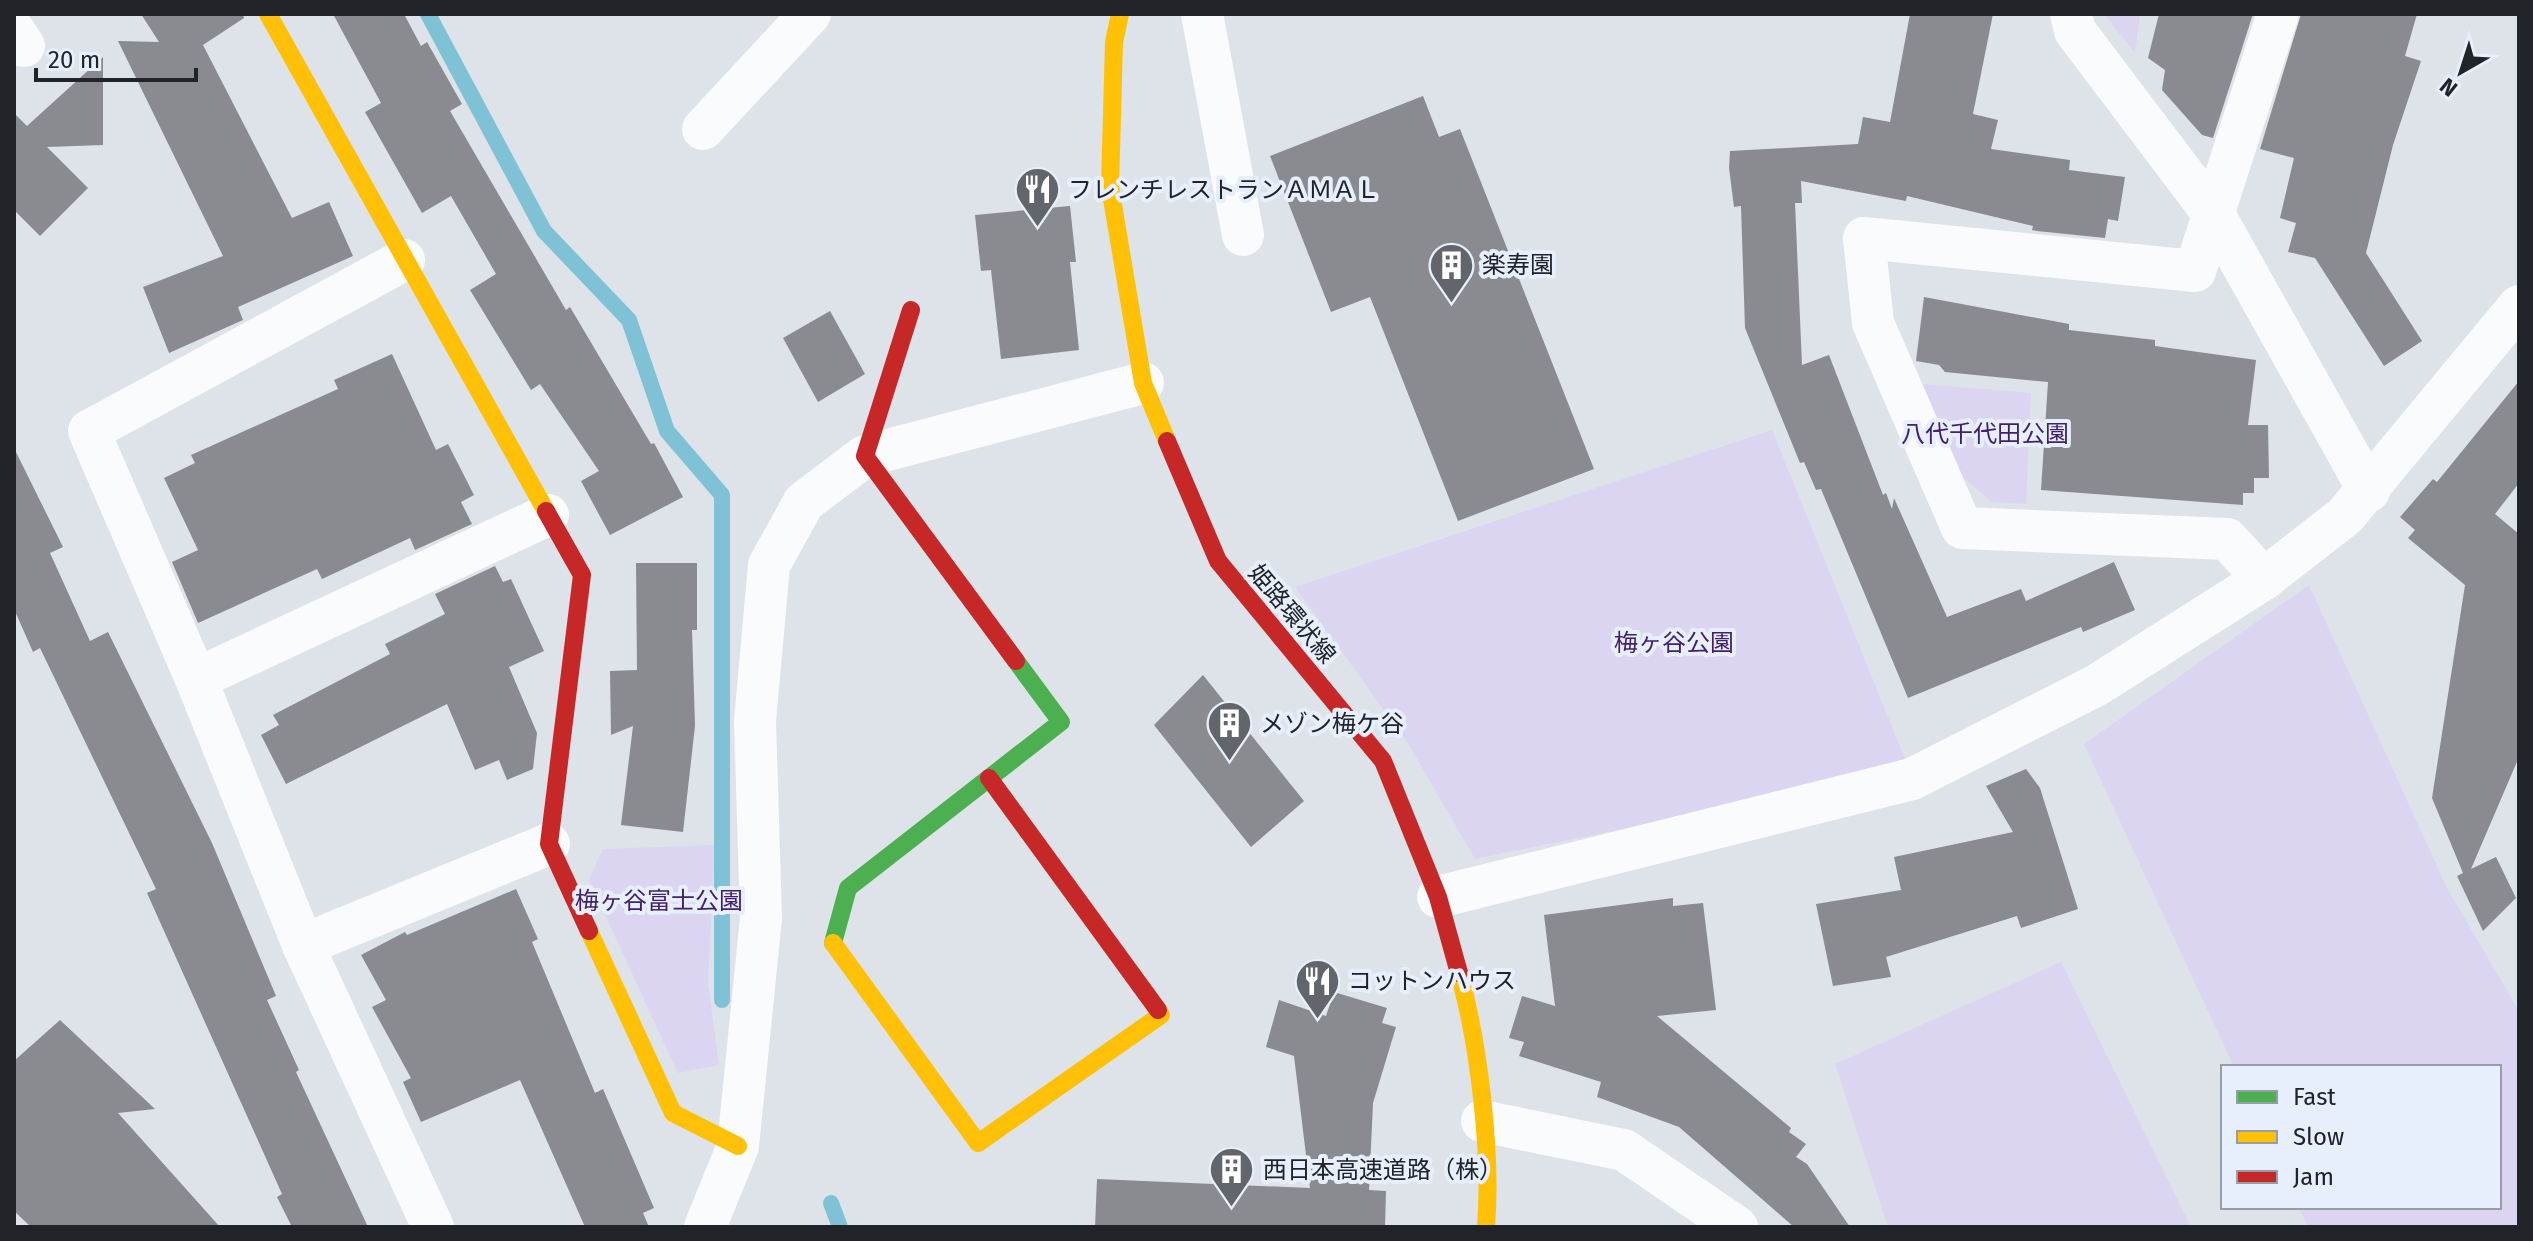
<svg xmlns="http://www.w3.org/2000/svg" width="2533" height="1241" font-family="'Fira Sans','Noto Sans JP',sans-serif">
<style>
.green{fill:#dcd5f2}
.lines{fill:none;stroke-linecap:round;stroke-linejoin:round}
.stream{stroke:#80c2d5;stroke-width:16}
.building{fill:#898b90}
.street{stroke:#fafbfc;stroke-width:42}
.fast{stroke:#4caf50;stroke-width:18}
.slow{stroke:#ffc107;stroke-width:18}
.jam{stroke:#c62828;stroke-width:18}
.labels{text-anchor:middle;stroke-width:8;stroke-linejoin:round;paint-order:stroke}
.poi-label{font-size:24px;fill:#202328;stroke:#e6effb;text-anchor:start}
.park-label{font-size:24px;fill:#42206b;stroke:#e6effb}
.street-label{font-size:24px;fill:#202328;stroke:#e6effb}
</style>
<rect width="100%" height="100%" fill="#dee2e9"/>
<g class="green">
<path d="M 2104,14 L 2140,14 L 2135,53 Z"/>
<path d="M 1920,384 L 2031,393 L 2026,504 L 1992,502 L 1949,465 Z"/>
<path d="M 1772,430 L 1907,764 L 1760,801 L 1475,859 L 1409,745 L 1295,587 Z"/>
<path d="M 2309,585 L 2447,888 L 2519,1011 L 2519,1227 L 2308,1227 L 2299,1207 L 2499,1207 L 2499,1067 L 2234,1067 L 2084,744 Z"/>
<path d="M 715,845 L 708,983 L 719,1065 L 678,1073 L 589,880 L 603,849 Z"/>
<path d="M 2061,962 L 2191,1227 L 1888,1227 L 1835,1064 Z"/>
</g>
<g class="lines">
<g class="stream">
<path d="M 428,14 L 544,231 L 629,320 L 667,431 L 722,495 L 722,1000"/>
<path d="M 831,1203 L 840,1227"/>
</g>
</g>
<g class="building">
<path d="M 141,14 L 243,14 L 244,18 L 203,45 L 292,218 L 329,202 L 353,256 L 238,307 L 243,320 L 169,353 L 143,287 L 223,256 L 118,41 L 159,42 Z"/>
<path d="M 333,14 L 404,14 L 421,46 L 427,42 L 462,104 L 450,111 L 566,310 L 570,307 L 651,444 L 654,443 L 683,497 L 610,535 L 581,481 L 599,471 L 540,384 L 531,390 L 470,290 L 496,274 L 451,196 L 422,213 L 365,112 L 381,103 Z"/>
<path d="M 1910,14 L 1993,14 L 1973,114 L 1998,120 L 1991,149 L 2070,160 L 2069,170 L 2125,177 L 2118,221 L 2108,219 L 2105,238 L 2037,231 L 2032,230 L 2033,226 L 1907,196 L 1906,201 L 1801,181 L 1802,203 L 1795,203 L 1802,365 L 1829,355 L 1883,495 L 1886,493 L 1892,509 L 1894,498 L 1947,617 L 2021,589 L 2026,601 L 2114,562 L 2135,610 L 2083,632 L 2081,627 L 1908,698 L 1821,489 L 1816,490 L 1804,462 L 1800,463 L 1745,328 L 1741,206 L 1734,207 L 1729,168 L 1730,151 L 1858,144 L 1863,117 L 1890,122 Z"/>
<path d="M 2159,14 L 2253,14 L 2213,138 L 2202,135 L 2162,90 L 2165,70 L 2148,58 Z"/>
<path d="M 2301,14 L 2417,14 L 2405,56 L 2421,61 L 2393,145 L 2366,253 L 2422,341 L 2384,366 L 2315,258 L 2288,252 L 2296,223 L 2280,218 L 2294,158 L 2260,149 Z"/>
<path d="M 103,57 L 103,145 L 47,147 L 88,188 L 40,236 L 14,210 L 14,113 L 27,126 Z"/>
<path d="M 1423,96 L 1439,137 L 1460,129 L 1594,469 L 1458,521 L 1370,297 L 1331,312 L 1270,156 Z"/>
<path d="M 1070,206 L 1076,262 L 1070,262 L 1079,350 L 1001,359 L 991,270 L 981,271 L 975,215 Z"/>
<path d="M 1924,297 L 2069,324 L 2069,330 L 2155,340 L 2155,346 L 2256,360 L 2248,425 L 2268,425 L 2269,478 L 2254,478 L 2254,493 L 2243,493 L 2243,505 L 2041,490 L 2048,382 L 1945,372 L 1939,365 L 1916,361 Z"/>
<path d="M 830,311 L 865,374 L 818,402 L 783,338 Z"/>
<path d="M 392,354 L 436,450 L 448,444 L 474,495 L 461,502 L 472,524 L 415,550 L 410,538 L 322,579 L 317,569 L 198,623 L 172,562 L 198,550 L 164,478 L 195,463 L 191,455 L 338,389 L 334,380 Z"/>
<path d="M 2519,381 L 2519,483 L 2495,514 L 2519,534 L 2519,757 L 2471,869 L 2496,857 L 2516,898 L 2483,931 L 2457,876 L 2463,873 L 2432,798 L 2465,585 L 2408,538 L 2415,530 L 2400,517 L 2433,479 L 2437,482 Z"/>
<path d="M 14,448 L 63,547 L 50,553 L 90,641 L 108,632 L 212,843 L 276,996 L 267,1000 L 299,1070 L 296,1072 L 368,1227 L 292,1227 L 277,1197 L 282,1194 L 147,893 L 156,889 L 40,648 L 33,652 L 14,609 Z"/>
<path d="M 636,563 L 697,563 L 697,630 L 692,630 L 695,726 L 683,832 L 621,825 L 633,726 L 611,735 L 610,671 L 637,670 Z"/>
<path d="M 495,566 L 503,582 L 511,579 L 544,651 L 509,667 L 537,733 L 533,769 L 507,780 L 499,760 L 475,770 L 447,704 L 286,784 L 261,735 L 279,725 L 273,715 L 390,654 L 385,644 L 445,614 L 435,594 Z"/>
<path d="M 1203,675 L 1304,801 L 1251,847 L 1154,725 Z"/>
<path d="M 2026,769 L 2040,788 L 2078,909 L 2021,928 L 2017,916 L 1886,957 L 1891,977 L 1833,986 L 1816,904 L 1901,890 L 1894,857 L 2013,832 L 1986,786 Z"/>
<path d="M 516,889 L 538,939 L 532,942 L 595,1093 L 603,1089 L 654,1208 L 643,1213 L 649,1227 L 585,1227 L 520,1080 L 421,1122 L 403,1082 L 411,1078 L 372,1007 L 386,1000 L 361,955 L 405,932 L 407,935 Z"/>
<path d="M 1673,898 L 1673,906 L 1703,903 L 1716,1010 L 1657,1016 L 1791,1128 L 1789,1132 L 1806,1144 L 1796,1157 L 1807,1164 L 1850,1227 L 1794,1227 L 1679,1127 L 1597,1097 L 1601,1082 L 1519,1056 L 1524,1042 L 1509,1038 L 1522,996 L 1555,1006 L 1544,915 Z"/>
<path d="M 1334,992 L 1387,1008 L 1382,1023 L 1396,1027 L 1373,1103 L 1369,1190 L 1386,1191 L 1385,1227 L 1095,1227 L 1097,1179 L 1310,1188 L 1294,1056 L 1266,1047 L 1279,1000 L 1326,1016 Z"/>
<path d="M 60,1020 L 155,1109 L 118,1113 L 220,1227 L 31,1227 L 14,1211 L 14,1061 Z"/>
</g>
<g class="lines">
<g class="street">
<path d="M 1202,14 L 1243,235"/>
<path d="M 2071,14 L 2075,31 L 2215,216 L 2369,491"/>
<path d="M 14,31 L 24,46"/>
<path d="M 703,129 L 810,14"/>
<path d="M 404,260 L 89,431 L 196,679 L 303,945 L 433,1227"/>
<path d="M 2264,579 L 2227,539 L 1962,528 L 1873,323 L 1864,238 L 2195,271 L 2278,14"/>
<path d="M 196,679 L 548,515"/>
<path d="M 1438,897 L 1912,779 L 2097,685 L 2264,579 L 2345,516 L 2519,306"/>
<path d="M 303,945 L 549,844"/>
<path d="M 1482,1121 L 1624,1150 L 1737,1227"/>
<path d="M 705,1227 L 738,1146 L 761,918 L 755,721 L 769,565 L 804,502 L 865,456 L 1143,383"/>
</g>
<path class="fast" d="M 833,943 L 848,888 L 1061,722 L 1016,661"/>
<g class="slow">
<path d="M 268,14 L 546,511"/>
<path d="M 1120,14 L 1114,42 L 1110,187 L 1143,383 L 1167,441"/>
<path d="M 589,931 L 673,1113 L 738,1146"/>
<path d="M 833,943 L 978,1143 L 1161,1015 L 1158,1010"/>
<path d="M 1459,973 C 1479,1044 1492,1154 1486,1227"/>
</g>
<g class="jam">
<path d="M 911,310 L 865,456 L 1016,661"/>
<path d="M 1167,441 L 1218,561 L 1383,761 L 1438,897 L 1459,973"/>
<path d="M 546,511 L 582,575 L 549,844 L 589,931"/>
<path d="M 989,778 L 1158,1010"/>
</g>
</g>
<defs>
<symbol id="restaurant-pin" viewBox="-11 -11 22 30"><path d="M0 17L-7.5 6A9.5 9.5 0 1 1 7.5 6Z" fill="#62666c" stroke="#e6effb"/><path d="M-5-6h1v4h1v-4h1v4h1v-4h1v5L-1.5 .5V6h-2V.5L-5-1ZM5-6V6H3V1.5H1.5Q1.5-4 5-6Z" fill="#fff"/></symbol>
<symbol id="building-pin" viewBox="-11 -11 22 30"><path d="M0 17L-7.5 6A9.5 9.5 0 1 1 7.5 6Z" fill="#62666c" stroke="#e6effb"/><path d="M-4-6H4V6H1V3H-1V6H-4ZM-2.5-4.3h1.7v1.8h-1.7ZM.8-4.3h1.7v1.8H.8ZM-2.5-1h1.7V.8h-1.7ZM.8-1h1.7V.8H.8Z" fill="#fff"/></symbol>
</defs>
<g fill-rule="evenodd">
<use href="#restaurant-pin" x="1012" y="164" width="51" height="69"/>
<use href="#building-pin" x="1426" y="240" width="51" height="69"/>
<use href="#building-pin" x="1204" y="698" width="51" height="69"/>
<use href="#restaurant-pin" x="1292" y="956" width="51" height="69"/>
<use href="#building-pin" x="1206" y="1144" width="51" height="69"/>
</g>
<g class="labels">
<g class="poi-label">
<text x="1068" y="198">フレンチレストランＡＭＡＬ</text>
<text x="1482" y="273">楽寿園</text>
<text x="1260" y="732">メゾン梅ケ谷</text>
<text x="1348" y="989">コットンハウス</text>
<text x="1263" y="1178">西日本高速道路（株）</text>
</g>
<g class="park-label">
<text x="1985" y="442">八代千代田公園</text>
<text x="1674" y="651">梅ヶ谷公園</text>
<text x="659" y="909">梅ヶ谷富士公園</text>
</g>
<g class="street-label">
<text transform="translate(1292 614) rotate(50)" y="8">姫路環状線</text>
</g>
</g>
<rect width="2533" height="1241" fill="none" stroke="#202328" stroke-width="32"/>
<rect x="2221" y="1065" width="280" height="144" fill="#e6effb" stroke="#979da7" stroke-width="2"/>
<rect x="2237" y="1091" width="40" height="12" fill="#4caf50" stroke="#979da7" stroke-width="2"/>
<text x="2293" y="1105" font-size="24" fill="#202328">Fast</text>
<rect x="2237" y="1131" width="40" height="12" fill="#ffc107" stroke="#979da7" stroke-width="2"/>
<text x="2293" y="1145" font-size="24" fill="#202328">Slow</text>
<rect x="2237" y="1171" width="40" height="12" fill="#c62828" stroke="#979da7" stroke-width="2"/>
<text x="2293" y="1185" font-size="24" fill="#202328">Jam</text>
<g transform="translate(2461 72) rotate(219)" stroke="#e6effb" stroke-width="6" paint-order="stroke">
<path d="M0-6L14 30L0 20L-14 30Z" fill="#202328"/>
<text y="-12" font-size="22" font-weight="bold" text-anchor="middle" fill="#202328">N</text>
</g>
<path d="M36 68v12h160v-12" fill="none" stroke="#202328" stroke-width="4"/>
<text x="48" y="68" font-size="24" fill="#202328" stroke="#e6effb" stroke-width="6" paint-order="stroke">20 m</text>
</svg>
